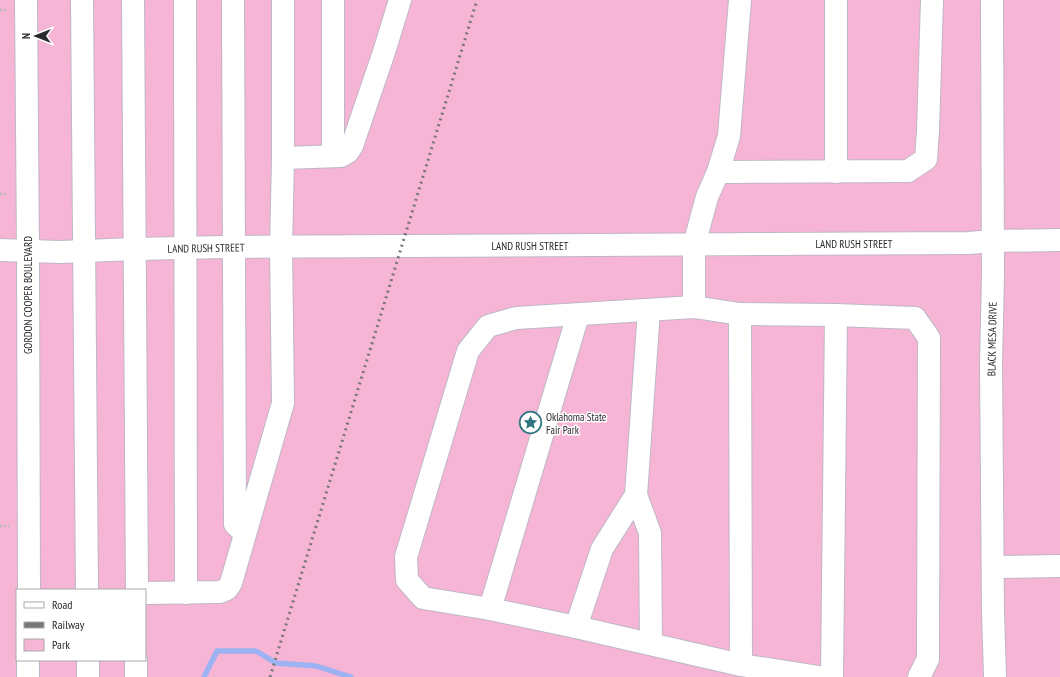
<svg xmlns="http://www.w3.org/2000/svg" width="1060" height="677" font-family="'PT Sans Narrow',sans-serif">
<style>
.green{fill:#f7b5d5;fill-rule:evenodd}
.lines{fill:none;stroke-linecap:round;stroke-linejoin:round}
.stream{stroke:#9db2f3;stroke-width:5.5}
.minor-casing{stroke:#bfb6c7;stroke-width:24}
.path{stroke:#bcb8bf;stroke-width:2.5;stroke-dasharray:2 2;stroke-linecap:butt}
.minor{stroke:#fff;stroke-width:22}
.rail{stroke:#78757b;stroke-width:3;stroke-dasharray:2 4;stroke-linecap:butt}
.labels{text-anchor:middle;stroke-width:3;stroke-linejoin:round;paint-order:stroke}
.street-label{font-size:11px;fill:#2b282e;stroke:#fff}
.poi-label{font-size:11px;fill:#2b282e;stroke:#fff;text-anchor:start}
</style>
<rect width="100%" height="100%" fill="#fcf8ff"/>
<path class="green" d="M 0,0 L 1060,0 L 1060,677 L 0,677 ZM 17,590 L 145,590 L 145,660 L 17,660 Z"/>
<g class="lines">
<path class="stream" d="M 204,677 L 217,651 L 256,651 L 276,663 L 316,666 L 351,677"/>
<defs>
<g id="minor">
<path d="M 26,0 L 28,251 L 29,590"/>
<path d="M 82,0 L 87,590"/>
<path d="M 133,0 L 137,590"/>
<path d="M 185,0 L 186,593"/>
<path d="M 233,0 L 235,524 L 245,533"/>
<path d="M 283,0 L 283,158"/>
<path d="M 333,0 L 333,156"/>
<path d="M 992,0 L 993,275 L 991,364 L 993,612 L 995,677"/>
<path d="M 718,172 L 908,171 L 926,159 L 928,131 L 932,0"/>
<path d="M 836,172 L 836,0"/>
<path d="M 0,250 L 60,252 L 135,249 L 225,247 L 969,243 L 992,241 L 1060,240"/>
<path d="M 694,307 L 694,245 L 707,197 L 718,172 L 729,136 L 740,0"/>
<path d="M 740,314 L 741,665"/>
<path d="M 636,495 L 650,533 L 651,644"/>
<path d="M 993,567 L 1060,566"/>
<path d="M 145,593 L 220,592 L 227,589 L 231,583 L 283,403 L 281,247 L 283,158 L 341,156 L 348,152 L 352,146 L 384,52 L 400,0"/>
<path d="M 490,609 L 578,315"/>
<path d="M 576,627 L 602,549 L 636,495 L 649,310"/>
<path d="M 28,677 L 28,660"/>
<path d="M 88,677 L 88,660"/>
<path d="M 136,677 L 136,660"/>
<path d="M 819,677 L 741,665 L 576,627 L 490,609 L 423,598 L 407,580 L 406,557 L 468,351 L 488,326 L 516,318 L 694,307 L 740,314 L 836,315 L 915,318 L 929,338 L 928,659 L 919,677"/>
<path d="M 832,677 L 836,315"/>
</g>
</defs>
<use href="#minor" class="minor-casing"/>
<g class="path">
<path d="M 0,10 L 7,10"/>
<path d="M 0,194 L 8,194"/>
<path d="M 0,526 L 9,526"/>
</g>
<use href="#minor" class="minor"/>
<path class="rail" d="M 270,677 L 477,0"/>
</g>
<defs>
<symbol id="sight-ring" viewBox="-11 -11 22 22"><circle r="9.5" fill="#fff" stroke="#307683" stroke-width="1.5"/><path d="M0-6L1.8-2.2L6-1.7L2.9 1.2L3.7 5.4L0 3.3L-3.7 5.4L-2.9 1.2L-6-1.7L-1.8-2.2Z" fill="#307683"/></symbol>
</defs>
<g fill-rule="evenodd">
<use href="#sight-ring" x="518" y="410" width="25" height="25"/>
</g>
<g class="labels">
<g class="street-label">
<text x="854" y="248">LAND RUSH STREET</text>
<text x="530" y="250">LAND RUSH STREET</text>
<text transform="translate(206 248) rotate(-1)" y="4">LAND RUSH STREET</text>
<text transform="translate(28 295) rotate(-90)" y="4">GORDON COOPER BOULEVARD</text>
<text transform="translate(992 339) rotate(-89)" y="4">BLACK MESA DRIVE</text>
</g>
<g class="poi-label">
<text x="546" y="421">Oklahoma State<tspan x="546" dy="13">Fair Park</tspan></text>
</g>
</g>
<rect x="16" y="589" width="130" height="72" fill="#ffffff" stroke="#aaa9ab"/>
<rect x="24" y="602" width="20" height="6" fill="#ffffff" stroke="#aaa9ab"/>
<text x="52" y="609" font-size="12" fill="#2b282e">Road</text>
<rect x="24" y="622" width="20" height="6" fill="#78757b" stroke="#aaa9ab"/>
<text x="52" y="629" font-size="12" fill="#2b282e">Railway</text>
<rect x="24" y="639" width="20" height="12" fill="#f7b5d5" stroke="#aaa9ab"/>
<text x="52" y="649" font-size="12" fill="#2b282e">Park</text>
<g transform="translate(36 36) rotate(270)" stroke="#ffffff" stroke-width="3" paint-order="stroke">
<path d="M0-3L7 15L0 10L-7 15Z" fill="#2b282e"/>
<text y="-6" font-size="11" font-weight="bold" text-anchor="middle" fill="#2b282e">N</text>
</g>
</svg>
